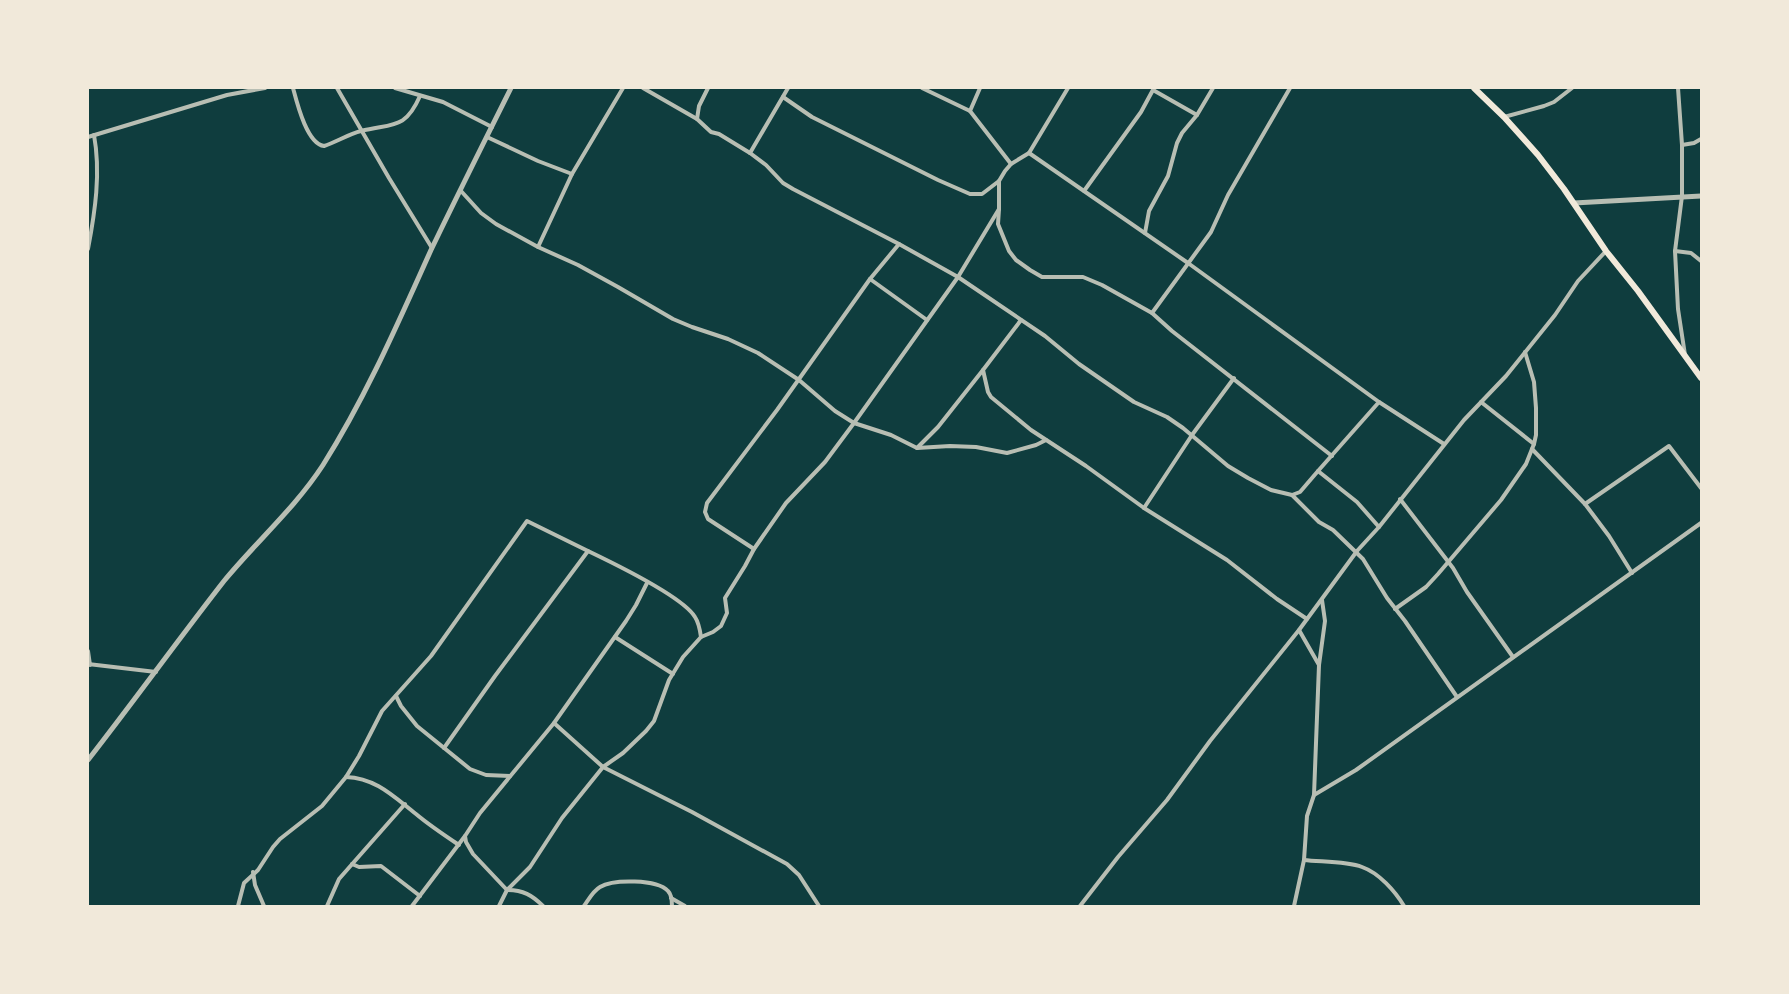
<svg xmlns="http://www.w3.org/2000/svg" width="1789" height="994" font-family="Commissioner,sans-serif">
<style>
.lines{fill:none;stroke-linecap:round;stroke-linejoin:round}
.minor{stroke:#b8beb3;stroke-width:4}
.tertiary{stroke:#b8beb3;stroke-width:5}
.primary{stroke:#f1e9da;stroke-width:6}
</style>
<rect width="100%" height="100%" fill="#0f3d3e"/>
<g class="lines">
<g class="minor">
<path d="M 293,88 C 297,103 307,144 324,146 C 336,142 349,134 361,131 C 393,123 405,130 420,96"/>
<path d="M 337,88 L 389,178 L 432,248"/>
<path d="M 395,88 L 443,102 L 492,127"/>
<path d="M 643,88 L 697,119 L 711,132 L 719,134 L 750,153 L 766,165 L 783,183 L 793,189 L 899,244 L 958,277 L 1045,336 L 1079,364 L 1134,402 L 1167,417 L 1183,428 L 1228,466 L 1248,478 L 1271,490 L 1292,495 L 1300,492 L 1318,471 L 1357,502 L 1379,527"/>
<path d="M 922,88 L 970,111"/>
<path d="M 980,88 L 970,111 L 1011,164"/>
<path d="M 1290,88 L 1228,195 L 1211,232 L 1152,313 L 1172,331 L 1332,456"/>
<path d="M 1678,88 L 1682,145 L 1682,196 L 1675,251 L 1678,309 L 1685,355"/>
<path d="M 1153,90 L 1197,115"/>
<path d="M 783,97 L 812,117 L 938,180 L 970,194 L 982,194 L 999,181"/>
<path d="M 1504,117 L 1544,106 L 1554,102 L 1572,88"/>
<path d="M 697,119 L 699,106 L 708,88"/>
<path d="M 88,137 L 227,95 L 265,88"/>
<path d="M 487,137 L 538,161 L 572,174"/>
<path d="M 1682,145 L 1694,143 L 1701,139"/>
<path d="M 750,153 L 788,88"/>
<path d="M 1029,153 L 1188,263 L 1379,402 L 1318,471"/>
<path d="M 461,191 L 481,213 L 496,224 L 538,247 L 578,265 L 618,287 L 673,319 L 692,327 L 728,339 L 758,353 L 799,380 L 835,411 L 854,423 L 891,435 L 917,448 L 938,427 L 983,370"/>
<path d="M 1084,191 L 1141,112 L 1154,88"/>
<path d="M 999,209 L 998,224 L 1009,251 L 1016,260 L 1030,270 L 1042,277 L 1083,277 L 1102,285 L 1152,313"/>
<path d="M 1145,233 L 1149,211 L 1168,176 L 1177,143 L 1182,133 L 1197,115 L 1213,88"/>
<path d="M 538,247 L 572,174 L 623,88"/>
<path d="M 88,249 C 95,212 101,173 94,135"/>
<path d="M 1675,251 L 1691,253 L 1701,261"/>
<path d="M 870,279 L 927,320"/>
<path d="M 1021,320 L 983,370 L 988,392 L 991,397 L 1031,430 L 1086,466 L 1144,508 L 1227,560 L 1277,599 L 1307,619"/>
<path d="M 1379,402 L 1444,444"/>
<path d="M 1481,402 L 1534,444"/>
<path d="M 917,448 L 950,446 L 976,447 L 1007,453 L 1036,445 L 1046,440"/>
<path d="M 1532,449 L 1585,504 L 1609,536 L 1632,573"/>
<path d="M 1292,495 L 1319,522 L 1333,530 L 1363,559 L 1387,598 L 1405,621 L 1457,697"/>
<path d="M 1400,499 L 1453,568 L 1467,592 L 1513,657"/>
<path d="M 1585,504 L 1669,446 L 1701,488"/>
<path d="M 1144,508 L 1192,435 L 1234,378"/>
<path d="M 754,549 L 708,519 L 705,512 L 707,503 L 777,410 L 870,279 L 899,244"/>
<path d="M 588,551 C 611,562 683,597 695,617 C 699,623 700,630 701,637"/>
<path d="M 1395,609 L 1426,587 L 1438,574 L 1501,500 L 1526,464 L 1534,444 L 1536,435 L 1536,408 L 1534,382 L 1525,352"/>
<path d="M 1299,630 L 1319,665"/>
<path d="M 615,637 L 673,674"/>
<path d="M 88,651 L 90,665"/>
<path d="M 88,664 L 156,672"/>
<path d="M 396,696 L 401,706 L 417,726 L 470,769 L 486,775 L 510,776"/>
<path d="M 554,723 L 603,767 L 692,812 L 787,864 L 799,875 L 819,906"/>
<path d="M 346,777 C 376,778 394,797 416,814 C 429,825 444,835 459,845"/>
<path d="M 1314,795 L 1356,770 L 1701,523"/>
<path d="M 1304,860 C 1321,862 1346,861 1362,867 C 1379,873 1395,891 1404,906"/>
<path d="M 352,864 L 359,867 L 381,866 L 420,896"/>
<path d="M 253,872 L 255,885 L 264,906"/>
<path d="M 671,898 L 685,906"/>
<path d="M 238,906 L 244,883 L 258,870 L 273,847 L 280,839 L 322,806 L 346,777 L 359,756 L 382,711 L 431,656 L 527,521 L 588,551 L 495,676 L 444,748"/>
<path d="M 327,906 L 339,879 L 405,804"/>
<path d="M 412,906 L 465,836"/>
<path d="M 499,906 L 507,890 L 530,867 L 562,818 L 603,767 L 623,753 L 646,731 L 654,721 L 669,680 L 683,657 L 701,637 L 713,632 L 721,626 L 727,613 L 725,598 L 745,566 L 754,549 L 786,503 L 825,462 L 854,423 L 958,277 L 999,209 L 999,181 L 1005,171 L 1011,164 L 1029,153 L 1068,88"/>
<path d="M 543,906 C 532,895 523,890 507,890 L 473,854 L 466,842 L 465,836 L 480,813 L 554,723 L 626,621 L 636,605 L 647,583"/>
<path d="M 584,906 C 589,899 593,891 600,887 C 613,879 657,879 668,891 C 672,895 672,901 672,906"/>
<path d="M 1080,906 L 1118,857 L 1167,800 L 1210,741 L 1299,630 L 1357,551 L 1379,527 L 1464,420 L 1506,376 L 1555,315 L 1578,281 L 1606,251"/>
<path d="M 1294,906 L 1304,860 L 1307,816 L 1314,795 L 1319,665 L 1325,621 L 1322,600"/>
</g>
<g class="tertiary">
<path d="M 1574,203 L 1701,196"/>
<path d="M 88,760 C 134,701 178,640 224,581 C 256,542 295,508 323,465 C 366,397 398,323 431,250 C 457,196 484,142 511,88"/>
</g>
<path class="primary" d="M 1474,88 L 1504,117 L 1538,155 L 1564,189 L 1606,251 L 1638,291 L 1701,378"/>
</g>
<rect width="1789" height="994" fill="none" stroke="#f1e9da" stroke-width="178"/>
</svg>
